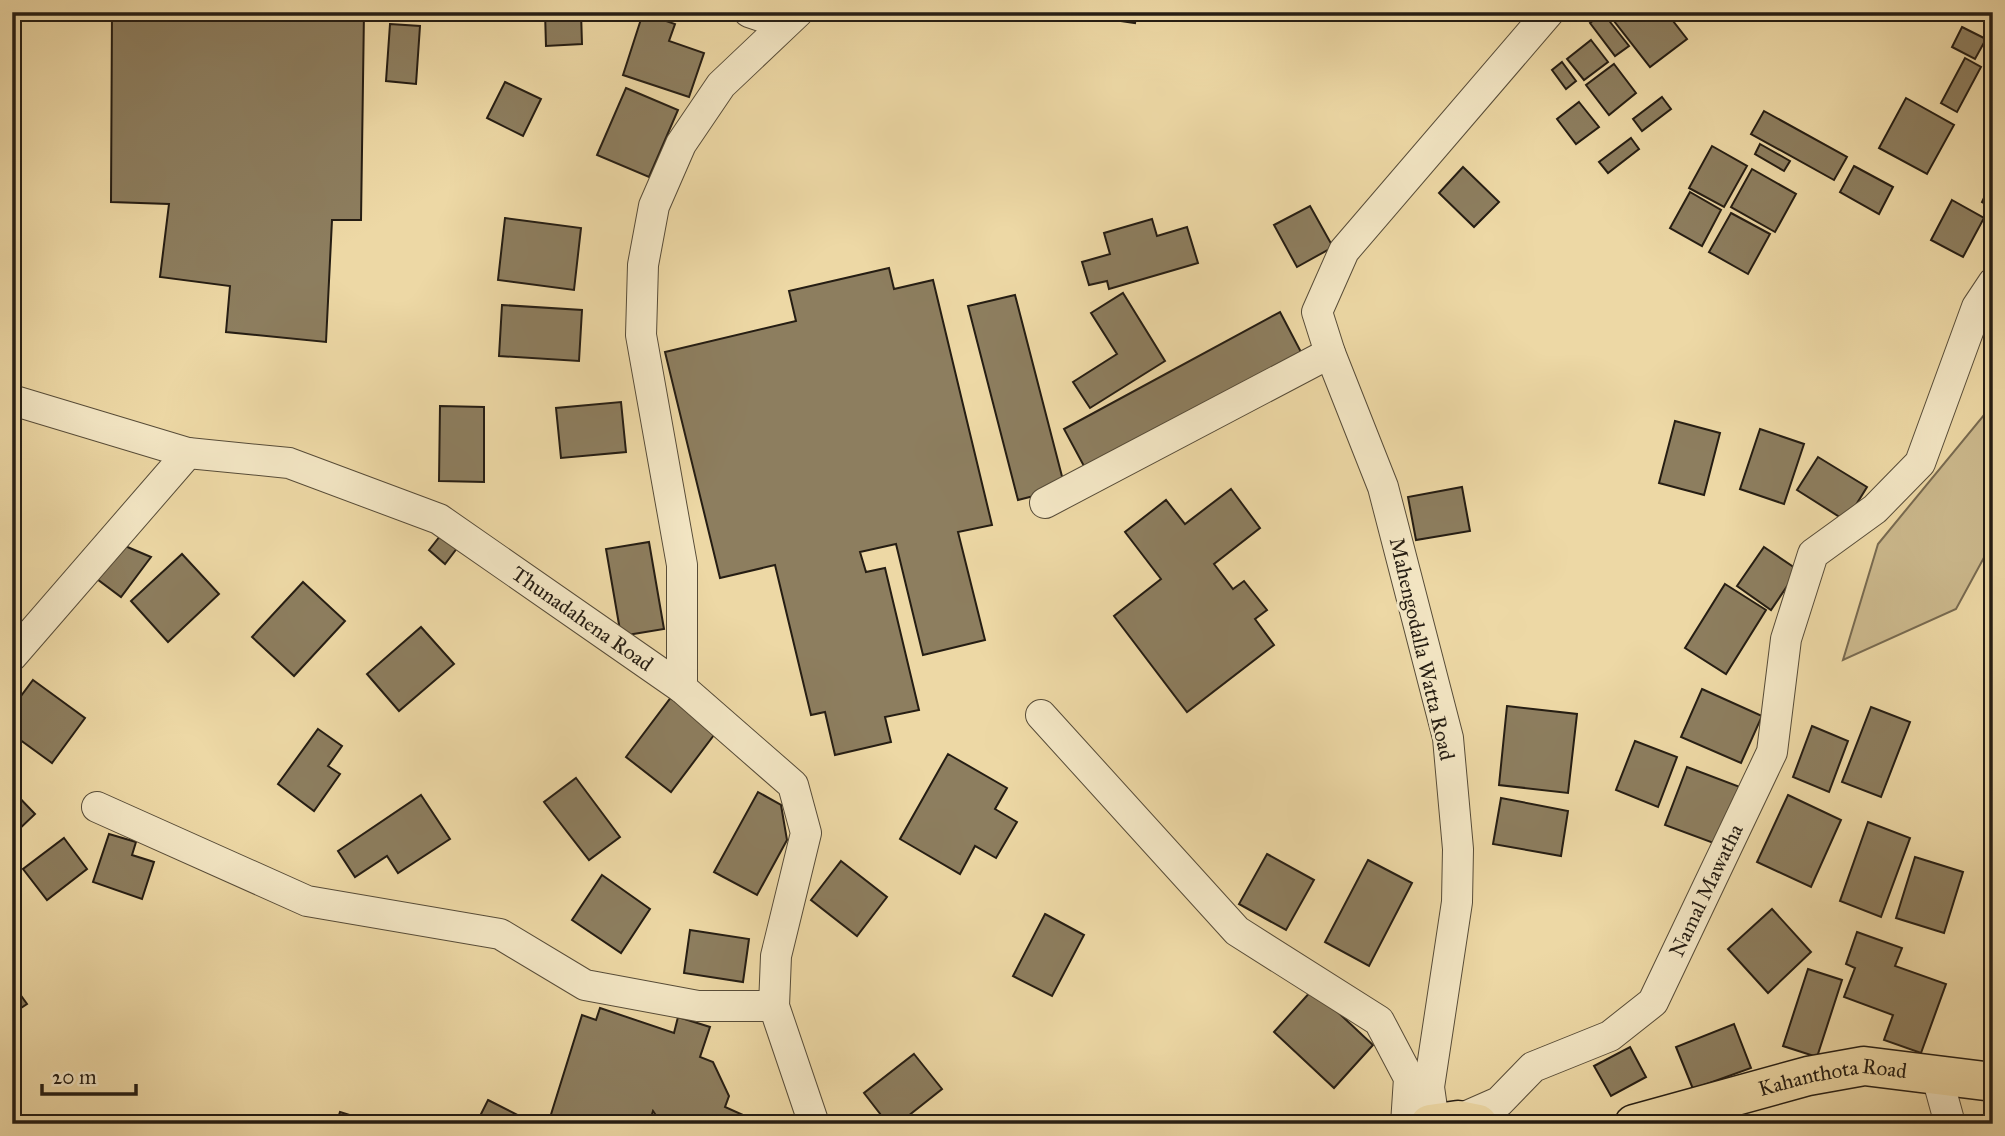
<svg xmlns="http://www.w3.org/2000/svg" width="2005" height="1136" font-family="'IM FELL Great Primer',serif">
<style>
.green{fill:#cbb88c;stroke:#786a50;stroke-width:2}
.building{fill:#8d7e5f;stroke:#251d13;stroke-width:2}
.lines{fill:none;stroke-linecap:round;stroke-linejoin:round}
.minor-casing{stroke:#574c38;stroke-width:32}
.major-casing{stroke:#251d13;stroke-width:41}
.minor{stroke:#f3e6c4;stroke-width:30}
.major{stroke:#edd8a5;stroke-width:38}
.labels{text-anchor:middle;stroke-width:6;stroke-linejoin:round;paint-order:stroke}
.street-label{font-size:21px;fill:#251d13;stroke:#f3e6c4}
</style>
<rect width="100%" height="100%" fill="#edd8a5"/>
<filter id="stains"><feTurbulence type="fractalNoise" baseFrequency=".00286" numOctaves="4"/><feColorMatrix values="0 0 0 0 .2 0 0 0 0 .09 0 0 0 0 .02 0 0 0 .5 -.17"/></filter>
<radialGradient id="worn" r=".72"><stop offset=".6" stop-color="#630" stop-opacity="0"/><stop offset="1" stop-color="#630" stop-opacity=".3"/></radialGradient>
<path class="green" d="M 1993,404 L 1993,541 L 1956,609 L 1843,660 L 1878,544 Z"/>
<g class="building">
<path d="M 112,12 L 364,12 L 361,220 L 332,220 L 326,342 L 226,332 L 230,286 L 160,277 L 169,204 L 111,202 Z"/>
<path d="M 545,12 L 581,12 L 582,44 L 546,46 Z"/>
<path d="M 1086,12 L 1137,12 L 1135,23 L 1086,16 Z"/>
<path d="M 1607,12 L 1666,12 L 1687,39 L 1650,67 Z"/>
<path d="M 643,13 L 675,24 L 669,41 L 704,53 L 689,97 L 623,75 Z"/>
<path d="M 1603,13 L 1629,46 L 1615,56 L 1590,23 Z"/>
<path d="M 390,24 L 420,26 L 416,84 L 386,81 Z"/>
<path d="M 1962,27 L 1986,39 L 1975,59 L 1952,47 Z"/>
<path d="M 1591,40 L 1608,62 L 1584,80 L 1567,59 Z"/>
<path d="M 1965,58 L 1981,67 L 1957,112 L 1941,103 Z"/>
<path d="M 1562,62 L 1576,81 L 1566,89 L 1552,70 Z"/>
<path d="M 1614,64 L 1636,93 L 1609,115 L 1586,85 Z"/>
<path d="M 505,82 L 541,99 L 523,136 L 487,118 Z"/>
<path d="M 626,88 L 678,110 L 649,177 L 597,155 Z"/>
<path d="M 1662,97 L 1671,109 L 1642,131 L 1633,119 Z"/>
<path d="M 1906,98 L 1954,125 L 1927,174 L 1879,148 Z"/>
<path d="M 1579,102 L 1599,127 L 1576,144 L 1557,119 Z"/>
<path d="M 1764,111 L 1847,157 L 1834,180 L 1751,134 Z"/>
<path d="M 1631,138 L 1639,149 L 1608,173 L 1599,162 Z"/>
<path d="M 1760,144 L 1790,161 L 1784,171 L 1755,154 Z"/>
<path d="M 1712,146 L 1747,166 L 1724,207 L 1689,188 Z"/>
<path d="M 1854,166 L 1893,187 L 1879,214 L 1840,192 Z"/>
<path d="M 1463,167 L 1499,202 L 1474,227 L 1439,193 Z"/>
<path d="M 1752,169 L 1796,194 L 1775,232 L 1731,207 Z"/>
<path d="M 1989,187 L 1993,189 L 1993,208 L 1982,202 Z"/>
<path d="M 1690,192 L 1721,210 L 1702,246 L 1670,228 Z"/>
<path d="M 1952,200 L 1984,218 L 1963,257 L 1931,240 Z"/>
<path d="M 1310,206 L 1333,247 L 1297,267 L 1274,225 Z"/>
<path d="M 1731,213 L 1770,234 L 1748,274 L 1709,252 Z"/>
<path d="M 505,218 L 581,228 L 574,290 L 498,280 Z"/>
<path d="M 1152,219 L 1157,236 L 1187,227 L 1198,263 L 1109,289 L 1107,281 L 1089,285 L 1082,262 L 1110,254 L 1104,233 Z"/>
<path d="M 889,268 L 894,289 L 933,280 L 992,525 L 958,532 L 985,640 L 923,655 L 896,544 L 860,552 L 866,572 L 885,568 L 919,710 L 885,717 L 891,742 L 835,755 L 825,712 L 811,715 L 775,565 L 720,578 L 665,352 L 796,321 L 789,291 Z"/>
<path d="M 1123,293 L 1165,361 L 1090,408 L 1073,382 L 1117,354 L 1091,313 Z"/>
<path d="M 1015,295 L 1065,488 L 1018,500 L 968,306 Z"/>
<path d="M 502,305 L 582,310 L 579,361 L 499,356 Z"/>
<path d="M 1280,312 L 1301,352 L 1085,468 L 1064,429 Z"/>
<path d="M 621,402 L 626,452 L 561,458 L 556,408 Z"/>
<path d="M 440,406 L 484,407 L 484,482 L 439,481 Z"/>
<path d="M 1675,421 L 1720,433 L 1704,495 L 1659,483 Z"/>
<path d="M 1760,429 L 1804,444 L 1784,504 L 1740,489 Z"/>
<path d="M 1818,457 L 1867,487 L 1846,521 L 1797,490 Z"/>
<path d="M 1462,487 L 1470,531 L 1416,540 L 1408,497 Z"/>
<path d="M 1231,489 L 1260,528 L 1214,564 L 1233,589 L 1244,581 L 1267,610 L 1255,619 L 1274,645 L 1187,712 L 1114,616 L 1161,579 L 1125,532 L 1166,500 L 1185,524 Z"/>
<path d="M 448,526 L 464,539 L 445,564 L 429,550 Z"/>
<path d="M 649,542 L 664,629 L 621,636 L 606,549 Z"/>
<path d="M 118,543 L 151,557 L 121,597 L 93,576 Z"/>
<path d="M 1764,547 L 1798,570 L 1771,610 L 1737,586 Z"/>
<path d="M 182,554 L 219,594 L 168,642 L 131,601 Z"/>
<path d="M 303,582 L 345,621 L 294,676 L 252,637 Z"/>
<path d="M 1725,584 L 1766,610 L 1726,674 L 1685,648 Z"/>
<path d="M 421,627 L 454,664 L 399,711 L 367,674 Z"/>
<path d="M 33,680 L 85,718 L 52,763 L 12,734 L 12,708 Z"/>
<path d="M 1702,689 L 1762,716 L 1741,763 L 1681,737 Z"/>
<path d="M 672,696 L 717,731 L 671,792 L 626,757 Z"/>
<path d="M 1507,706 L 1577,714 L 1568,793 L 1499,785 Z"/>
<path d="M 1871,707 L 1910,722 L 1881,797 L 1842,782 Z"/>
<path d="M 1812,726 L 1848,741 L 1829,792 L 1793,777 Z"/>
<path d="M 318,729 L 342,746 L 328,766 L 340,774 L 314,811 L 278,784 Z"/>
<path d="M 1635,741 L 1677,757 L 1658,807 L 1616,790 Z"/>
<path d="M 948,754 L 1007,788 L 995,809 L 1017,822 L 996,858 L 975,846 L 960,874 L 900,839 Z"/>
<path d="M 1687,767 L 1740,787 L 1719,845 L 1665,825 Z"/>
<path d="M 576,778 L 620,837 L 589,860 L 544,802 Z"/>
<path d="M 12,790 L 35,814 L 12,836 Z"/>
<path d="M 758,792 L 781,805 L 787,840 L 757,895 L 714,872 Z"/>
<path d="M 421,795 L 450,839 L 398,873 L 387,856 L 355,877 L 338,851 Z"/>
<path d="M 1788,795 L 1841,820 L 1811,887 L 1757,862 Z"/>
<path d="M 1501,798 L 1568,811 L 1561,856 L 1493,844 Z"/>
<path d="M 1868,822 L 1910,838 L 1881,917 L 1840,901 Z"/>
<path d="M 109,834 L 136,842 L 132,855 L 154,862 L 142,899 L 93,882 Z"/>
<path d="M 64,838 L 87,869 L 47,900 L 23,869 Z"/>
<path d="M 1267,854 L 1314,880 L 1286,930 L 1239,904 Z"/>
<path d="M 1915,857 L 1963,872 L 1944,933 L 1896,918 Z"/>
<path d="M 1368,860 L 1412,883 L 1369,966 L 1325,942 Z"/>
<path d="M 841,861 L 887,897 L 857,936 L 811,900 Z"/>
<path d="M 602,875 L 650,909 L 621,953 L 572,920 Z"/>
<path d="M 1772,909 L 1811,952 L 1768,993 L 1728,949 Z"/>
<path d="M 1045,914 L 1084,935 L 1052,996 L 1013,976 Z"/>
<path d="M 690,930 L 749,939 L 743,982 L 684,973 Z"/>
<path d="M 1857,932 L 1902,948 L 1895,966 L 1946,984 L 1921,1053 L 1884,1040 L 1893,1015 L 1844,997 L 1855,968 L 1846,964 Z"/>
<path d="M 1808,969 L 1842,980 L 1817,1057 L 1783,1046 Z"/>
<path d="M 12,983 L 27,1004 L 12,1014 Z"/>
<path d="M 1313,989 L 1373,1045 L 1334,1088 L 1274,1032 Z"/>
<path d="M 600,1008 L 674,1033 L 678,1017 L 710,1027 L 700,1057 L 713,1062 L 729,1096 L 725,1107 L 763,1124 L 662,1124 L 653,1111 L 649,1124 L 548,1124 L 582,1015 L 596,1020 Z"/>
<path d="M 1734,1024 L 1751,1068 L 1693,1089 L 1676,1047 Z"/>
<path d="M 1630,1047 L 1646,1077 L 1611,1096 L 1594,1066 Z"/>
<path d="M 914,1054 L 942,1089 L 898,1124 L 888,1124 L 864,1093 Z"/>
<path d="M 488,1100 L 535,1124 L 476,1124 Z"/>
<path d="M 340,1112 L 378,1124 L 336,1124 Z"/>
</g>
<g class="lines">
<defs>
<g id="minor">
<path d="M 749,12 L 784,24"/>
<path id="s1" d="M 12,400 L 188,453 L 289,463 L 439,519 L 682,688 L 793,785 L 806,833 L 776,956 L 774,1006 L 814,1124"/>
<path d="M 1045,503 L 1330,353"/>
<path d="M 12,656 L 188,453"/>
<path d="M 682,688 L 682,565 L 641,335 L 643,265 L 654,206 L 681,144 L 721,85 L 798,12"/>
<path d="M 1041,715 L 1237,931 L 1379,1021 L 1409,1078 L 1406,1124"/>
<path d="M 97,807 L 307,901 L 500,934 L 585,985 L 698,1006 L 774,1006"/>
<path d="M 1936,1073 L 1950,1124"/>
<path id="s2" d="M 1458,1120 L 1499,1102 L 1533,1067 L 1610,1036 L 1653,1002 L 1772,752 L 1786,639 L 1813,554 L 1875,509 L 1920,463 L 1977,307 L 1993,283"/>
<path d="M 1434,1122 L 1429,1087 L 1457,902 L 1458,849 L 1448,738 L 1383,487 L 1330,353 L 1317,312 L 1344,251 L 1549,12"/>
</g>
<g id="major">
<path d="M 1430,1124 L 1458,1120 L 1478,1124"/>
<path id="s3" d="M 1634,1124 L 1808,1076 L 1864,1066 L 1993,1082"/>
</g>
</defs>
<use href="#minor" class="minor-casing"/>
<use href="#major" class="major-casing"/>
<use href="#minor" class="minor"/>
<use href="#major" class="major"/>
</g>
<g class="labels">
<g class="street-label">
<text dy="7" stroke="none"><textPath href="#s1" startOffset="620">Thunadahena Road</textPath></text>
<text transform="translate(1422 649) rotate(77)" y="7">Mahengodalla Watta Road</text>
<text dy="7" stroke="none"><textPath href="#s2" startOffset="355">Namal Mawatha</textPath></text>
<text dy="7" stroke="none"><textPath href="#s3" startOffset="205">Kahanthota Road</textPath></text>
</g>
</g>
<rect width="2005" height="1136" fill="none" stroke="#edd8a5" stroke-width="42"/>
<rect x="14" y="14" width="1977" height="1108" fill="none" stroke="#251d13" stroke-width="3.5"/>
<rect x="21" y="21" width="1963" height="1094" fill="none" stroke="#251d13" stroke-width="2"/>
<path d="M42 1084v10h94v-10" fill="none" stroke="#251d13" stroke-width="3.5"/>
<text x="52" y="1084" font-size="21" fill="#251d13" stroke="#f3e6c4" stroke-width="5" paint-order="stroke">20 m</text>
<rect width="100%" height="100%" filter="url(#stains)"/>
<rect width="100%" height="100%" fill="url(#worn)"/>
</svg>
